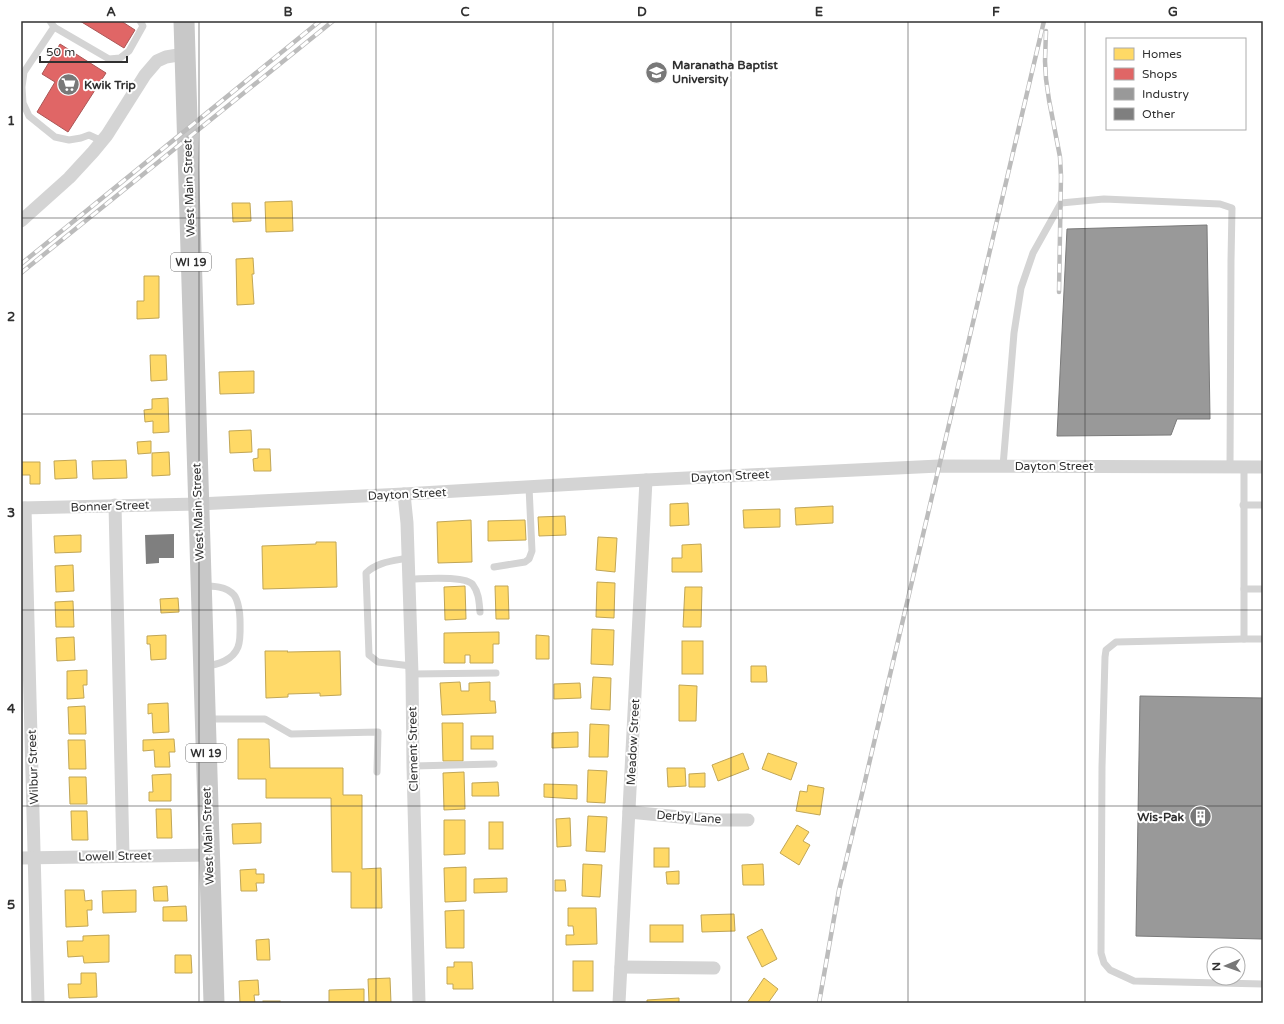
<svg xmlns="http://www.w3.org/2000/svg" width="1284" height="1024" font-family="'Varela Round',sans-serif">
<style>
.homes{fill:#ffd966;stroke:#c1a656}
.shops{fill:#e06666;stroke:#ab5656}
.industry{fill:#999;stroke:#7a7a7a}
.building{fill:#7f7f7f}
.lines{fill:none;stroke-linecap:round;stroke-linejoin:round}
.lane{stroke:#d4d4d4;stroke-width:7}
.street{stroke:#d4d4d4;stroke-width:13}
.primary{stroke:#c8c8c8;stroke-width:21}
.rail-casing{stroke:#bcbcbc;stroke-width:4.5}
.rail{stroke:#fff;stroke-width:3;stroke-dasharray:9;stroke-linecap:butt}
.grid{fill:none;stroke:#303030;stroke-width:1;stroke-opacity:0.55}
.labels{text-anchor:middle;stroke-width:4;stroke-linejoin:round;paint-order:stroke}
.shield{fill:#fff;stroke:#6e6e6e;stroke-width:1}
.shield-label{font-size:11px;font-weight:bold;fill:#303030}
.poi-label{font-size:12px;font-weight:bold;fill:#303030;stroke:#fff;text-anchor:start}
.street-label{font-size:12px;fill:#303030;stroke:#fff}
.neatline{fill:none;stroke:#303030;stroke-width:1.5}
.grid-label{font-size:13px;text-anchor:middle;font-weight:bold;fill:#303030}
</style>
<rect width="100%" height="100%" fill="#fff"/>
<g class="homes">
<path d="M 292,201 L 293,231 L 266,232 L 265,202 Z"/>
<path d="M 232,203 L 250,203 L 251,221 L 233,222 Z"/>
<path d="M 253,258 L 254,274 L 252,274 L 254,304 L 237,305 L 236,259 Z"/>
<path d="M 144,276 L 159,276 L 159,318 L 137,319 L 137,301 L 144,301 Z"/>
<path d="M 150,355 L 166,355 L 167,380 L 151,381 Z"/>
<path d="M 254,371 L 254,393 L 220,394 L 219,372 Z"/>
<path d="M 168,398 L 169,432 L 153,433 L 153,421 L 145,422 L 144,410 L 152,409 L 152,399 Z"/>
<path d="M 251,430 L 252,452 L 230,453 L 229,431 Z"/>
<path d="M 151,441 L 151,453 L 138,454 L 137,442 Z"/>
<path d="M 258,449 L 270,449 L 271,471 L 254,471 L 253,459 L 258,458 Z"/>
<path d="M 169,452 L 170,475 L 152,476 L 152,453 Z"/>
<path d="M 76,460 L 77,478 L 55,479 L 54,461 Z"/>
<path d="M 126,460 L 127,478 L 93,479 L 92,461 Z"/>
<path d="M 21,462 L 40,462 L 40,484 L 30,484 L 30,475 L 21,475 Z"/>
<path d="M 688,503 L 689,525 L 670,526 L 670,504 Z"/>
<path d="M 833,506 L 833,523 L 796,525 L 795,508 Z"/>
<path d="M 780,509 L 780,527 L 744,528 L 743,510 Z"/>
<path d="M 565,516 L 566,535 L 539,536 L 538,517 Z"/>
<path d="M 471,520 L 472,562 L 438,563 L 437,522 Z"/>
<path d="M 525,520 L 526,540 L 488,541 L 488,521 Z"/>
<path d="M 81,535 L 81,552 L 55,553 L 54,536 Z"/>
<path d="M 598,537 L 617,538 L 615,572 L 596,570 Z"/>
<path d="M 316,542 L 336,542 L 337,587 L 263,589 L 262,546 L 316,544 Z"/>
<path d="M 701,544 L 702,572 L 672,572 L 672,558 L 682,558 L 682,545 Z"/>
<path d="M 73,565 L 74,591 L 56,592 L 55,566 Z"/>
<path d="M 597,582 L 615,583 L 614,618 L 596,617 Z"/>
<path d="M 465,586 L 466,619 L 445,620 L 444,587 Z"/>
<path d="M 495,586 L 508,586 L 509,619 L 496,619 Z"/>
<path d="M 685,587 L 702,587 L 701,627 L 683,627 Z"/>
<path d="M 178,598 L 179,612 L 161,613 L 160,599 Z"/>
<path d="M 73,601 L 74,627 L 56,627 L 55,602 Z"/>
<path d="M 592,629 L 614,630 L 613,665 L 591,664 Z"/>
<path d="M 499,632 L 499,644 L 493,644 L 493,663 L 470,663 L 470,655 L 465,655 L 465,663 L 444,663 L 444,633 Z"/>
<path d="M 166,635 L 166,659 L 151,660 L 150,644 L 147,644 L 147,636 Z"/>
<path d="M 536,635 L 549,636 L 549,659 L 536,659 Z"/>
<path d="M 74,637 L 75,660 L 57,661 L 56,638 Z"/>
<rect x="682" y="641" width="21" height="33"/>
<path d="M 265,651 L 288,651 L 287,652 L 340,651 L 341,695 L 320,696 L 320,693 L 288,694 L 288,697 L 266,698 Z"/>
<path d="M 751,666 L 766,666 L 767,682 L 751,682 Z"/>
<path d="M 87,670 L 87,685 L 83,685 L 84,698 L 67,699 L 67,671 Z"/>
<path d="M 593,677 L 611,678 L 610,710 L 591,709 Z"/>
<path d="M 460,682 L 461,691 L 469,691 L 469,683 L 490,682 L 490,701 L 495,701 L 496,713 L 442,715 L 440,683 Z"/>
<path d="M 580,683 L 581,698 L 554,699 L 554,684 Z"/>
<path d="M 679,685 L 697,686 L 696,721 L 679,721 Z"/>
<path d="M 168,703 L 169,732 L 153,733 L 152,713 L 148,714 L 148,704 Z"/>
<path d="M 85,706 L 86,734 L 69,734 L 68,707 Z"/>
<path d="M 442,723 L 463,723 L 463,761 L 443,761 Z"/>
<path d="M 590,724 L 609,725 L 608,757 L 589,757 Z"/>
<path d="M 578,732 L 578,747 L 552,748 L 552,733 Z"/>
<rect x="471" y="736" width="22" height="13"/>
<path d="M 174,739 L 175,752 L 169,752 L 170,767 L 155,767 L 154,750 L 143,751 L 143,740 Z"/>
<path d="M 238,739 L 269,739 L 270,768 L 343,768 L 343,795 L 362,795 L 362,869 L 381,868 L 382,908 L 351,908 L 351,872 L 332,872 L 331,798 L 266,798 L 266,779 L 238,779 Z"/>
<path d="M 68,740 L 85,740 L 86,769 L 69,769 Z"/>
<path d="M 743,753 L 749,769 L 718,781 L 712,765 Z"/>
<path d="M 768,753 L 797,763 L 791,780 L 762,769 Z"/>
<path d="M 667,768 L 685,768 L 686,786 L 668,787 Z"/>
<path d="M 588,770 L 607,771 L 605,803 L 587,802 Z"/>
<path d="M 464,772 L 465,809 L 444,810 L 443,773 Z"/>
<path d="M 705,773 L 705,787 L 689,787 L 689,774 Z"/>
<path d="M 171,774 L 171,801 L 149,801 L 149,792 L 153,792 L 152,775 Z"/>
<path d="M 69,777 L 86,777 L 87,804 L 70,804 Z"/>
<path d="M 498,782 L 499,796 L 472,796 L 472,783 Z"/>
<path d="M 544,784 L 577,785 L 577,799 L 544,797 Z"/>
<path d="M 808,785 L 824,788 L 820,815 L 796,811 L 800,791 L 807,792 Z"/>
<path d="M 156,809 L 171,809 L 172,838 L 157,838 Z"/>
<path d="M 71,811 L 87,811 L 88,840 L 72,840 Z"/>
<path d="M 588,816 L 607,817 L 605,852 L 586,851 Z"/>
<path d="M 570,818 L 571,846 L 557,847 L 556,819 Z"/>
<path d="M 444,820 L 465,820 L 465,854 L 444,855 Z"/>
<rect x="489" y="822" width="14" height="27"/>
<path d="M 261,823 L 261,843 L 233,844 L 232,824 Z"/>
<path d="M 797,825 L 809,832 L 803,841 L 810,845 L 799,865 L 780,853 Z"/>
<rect x="654" y="848" width="15" height="19"/>
<path d="M 583,864 L 602,865 L 600,897 L 582,896 Z"/>
<path d="M 763,864 L 764,885 L 743,885 L 742,865 Z"/>
<path d="M 466,867 L 466,901 L 445,902 L 444,868 Z"/>
<path d="M 256,869 L 256,874 L 264,874 L 264,883 L 256,883 L 257,891 L 241,891 L 240,870 Z"/>
<path d="M 679,871 L 679,884 L 667,884 L 666,872 Z"/>
<path d="M 507,878 L 507,892 L 474,893 L 474,879 Z"/>
<path d="M 555,880 L 565,880 L 566,891 L 555,891 Z"/>
<path d="M 167,886 L 168,901 L 154,901 L 153,887 Z"/>
<path d="M 65,890 L 84,890 L 85,901 L 92,900 L 92,910 L 87,910 L 88,926 L 66,927 Z"/>
<path d="M 136,890 L 136,912 L 103,913 L 102,891 Z"/>
<path d="M 186,906 L 187,921 L 163,921 L 163,907 Z"/>
<path d="M 568,908 L 596,908 L 597,944 L 566,945 L 566,935 L 574,935 L 573,926 L 568,926 Z"/>
<path d="M 464,910 L 464,948 L 446,948 L 445,911 Z"/>
<path d="M 734,914 L 735,931 L 702,932 L 701,915 Z"/>
<rect x="650" y="925" width="33" height="17"/>
<path d="M 762,929 L 777,959 L 762,967 L 747,937 Z"/>
<path d="M 109,935 L 109,962 L 84,963 L 83,956 L 68,957 L 67,941 L 83,941 L 83,936 Z"/>
<path d="M 269,939 L 270,960 L 257,960 L 256,940 Z"/>
<path d="M 175,955 L 191,955 L 192,973 L 175,973 Z"/>
<rect x="573" y="961" width="20" height="30"/>
<path d="M 454,962 L 472,962 L 473,989 L 453,989 L 453,984 L 447,984 L 447,967 L 454,967 Z"/>
<path d="M 81,973 L 96,973 L 97,997 L 69,998 L 68,984 L 81,984 Z"/>
<path d="M 390,978 L 391,1003 L 369,1003 L 368,979 Z"/>
<path d="M 764,978 L 778,989 L 768,1003 L 747,1003 Z"/>
<path d="M 258,980 L 259,995 L 254,995 L 255,1003 L 240,1003 L 239,981 Z"/>
<path d="M 364,989 L 364,1003 L 329,1003 L 329,990 Z"/>
<path d="M 679,998 L 679,1003 L 647,1003 L 647,1000 Z"/>
<rect x="263" y="1001" width="17" height="2"/>
</g>
<g class="shops">
<path d="M 80,21 L 121,21 L 135,30 L 124,48 Z"/>
<path d="M 60,44 L 106,73 L 68,132 L 37,112 L 55,82 L 42,74 Z"/>
</g>
<g class="industry">
<path d="M 1207,225 L 1210,419 L 1177,419 L 1171,435 L 1057,436 L 1067,229 Z"/>
<path d="M 1140,696 L 1263,698 L 1263,939 L 1136,936 Z"/>
</g>
<path class="building" d="M 174,534 L 174,558 L 159,558 L 159,563 L 146,564 L 145,535 Z"/>
<g class="lines">
<g class="lane">
<path d="M 50,21 L 54,27 L 24,72 L 22,87 L 23,103 L 29,116 L 55,137 L 69,140 L 81,138 L 89,135 L 102,141"/>
<path d="M 54,27 L 109,59 L 120,58 L 129,51 L 143,26 L 140,21"/>
<path d="M 1003,466 L 1014,333 L 1021,288 L 1033,253 L 1061,203 L 1104,199 L 1220,204 L 1232,208 L 1231,261 L 1230,467"/>
<path d="M 1244,467 L 1244,639 L 1263,639"/>
<path d="M 1243,505 L 1263,505"/>
<path d="M 408,558 C 393,561 377,562 366,573 L 369,655 L 378,662 L 411,666"/>
<path d="M 494,567 L 525,562 L 529,559 L 532,551 L 529,487"/>
<path d="M 409,579 C 422,579 466,575 473,585 C 479,593 479,602 480,612"/>
<path d="M 202,586 C 213,586 226,586 234,595 C 238,600 240,613 240,619 C 240,626 241,640 238,647 C 233,660 218,665 205,666"/>
<path d="M 1244,589 L 1263,589"/>
<path d="M 1244,639 L 1116,642 L 1106,650 L 1105,657 L 1102,767 L 1101,953 L 1104,963 L 1110,970 L 1134,981 L 1263,984"/>
<path d="M 412,674 L 496,673"/>
<path d="M 207,719 L 265,719 L 291,734 L 378,732 L 377,772"/>
<path d="M 413,766 L 494,764"/>
</g>
<g class="street">
<path d="M 21,221 L 69,178 L 93,152 L 107,135 L 145,75 L 157,61 L 166,57 L 184,54"/>
<path d="M 404,494 L 407,523 L 412,674 L 413,766 L 419,1003"/>
<path d="M 115,505 L 123,856"/>
<path d="M 21,508 L 198,504 L 404,494 L 646,480 L 939,466 L 1263,467"/>
<path d="M 25,508 L 38,1003"/>
<path d="M 629,812 L 711,820 L 748,820"/>
<path d="M 21,858 L 209,855"/>
<path d="M 621,967 L 714,968"/>
<path d="M 619,1003 L 646,480"/>
</g>
<path class="primary" d="M 184,21 L 214,1003"/>
<defs>
<g id="rail">
<path d="M 1046,31 L 1045,61 L 1046,79 L 1049,100 L 1060,157 L 1061,176 L 1059,292"/>
<path d="M 21,264 L 320,21"/>
<path d="M 21,273 L 333,21"/>
<path d="M 819,1003 L 839,890 L 857,815 L 1044,21"/>
</g>
</defs>
<use href="#rail" class="rail-casing"/>
<use href="#rail" class="rail"/>
</g>
<path class="grid" d="M 199,21 L 199,1003M 376,21 L 376,1003M 553,21 L 553,1003M 731,21 L 731,1003M 908,21 L 908,1003M 1085,21 L 1085,1003M 21,218 L 1263,218M 21,414 L 1263,414M 21,610 L 1263,610M 21,806 L 1263,806"/>
<defs>
<symbol id="university-disc" viewBox="-11 -11 22 22"><circle r="9.5" fill="#787878" stroke="#fff"/><path d="M0-5L7-2L0 1L-7-2ZM-4 1L0 2.5L4 1V4Q0 6-4 4Z" fill="#fff"/></symbol>
<symbol id="supermarket-disc" viewBox="-11 -11 22 22"><circle r="9.5" fill="#787878" stroke="#fff"/><path d="M-6-5.5h2.5l.6 2H6L4.5 2H-2.5L-4.4-4H-6ZM-1.5 3.2a1.3 1.3 0 1 0 .1 0ZM3 3.2a1.3 1.3 0 1 0 .1 0Z" fill="#fff"/></symbol>
<symbol id="building-disc" viewBox="-11 -11 22 22"><circle r="9.5" fill="#787878" stroke="#fff"/><path d="M-4-6H4V6H1V3H-1V6H-4ZM-2.5-4.3h1.7v1.8h-1.7ZM.8-4.3h1.7v1.8H.8ZM-2.5-1h1.7V.8h-1.7ZM.8-1h1.7V.8H.8Z" fill="#fff"/></symbol>
</defs>
<g fill-rule="evenodd">
<use href="#university-disc" x="644" y="60" width="25" height="25"/>
<use href="#supermarket-disc" x="56" y="72" width="25" height="25"/>
<use href="#building-disc" x="1188" y="804" width="25" height="25"/>
</g>
<g class="labels">
<g class="shield">
<rect x="171" y="253" width="40" height="18" rx="3"/>
<rect x="186" y="744" width="40" height="18" rx="3"/>
</g>
<g class="shield-label">
<text x="191" y="266">WI 19</text>
<text x="206" y="757">WI 19</text>
</g>
<g class="poi-label">
<text x="672" y="69">Maranatha Baptist<tspan x="672" dy="14">University</tspan></text>
<text x="84" y="89">Kwik Trip</text>
<text x="1184" y="821" text-anchor="end">Wis-Pak</text>
</g>
<g class="street-label">
<text transform="translate(189 188) rotate(-92)" y="4">West Main Street</text>
<text x="1054" y="470">Dayton Street</text>
<text transform="translate(730 476) rotate(-3)" y="4">Dayton Street</text>
<text transform="translate(407 494) rotate(-3)" y="4">Dayton Street</text>
<text transform="translate(110 506) rotate(-2)" y="4">Bonner Street</text>
<text transform="translate(198 512) rotate(-92)" y="4">West Main Street</text>
<text transform="translate(633 742) rotate(-87)" y="4">Meadow Street</text>
<text transform="translate(413 749) rotate(-91)" y="4">Clement Street</text>
<text transform="translate(33 767) rotate(-92)" y="4">Wilbur Street</text>
<text transform="translate(689 817) rotate(4)" y="4">Derby Lane</text>
<text transform="translate(208 836) rotate(-92)" y="4">West Main Street</text>
<text transform="translate(115 856) rotate(-1)" y="4">Lowell Street</text>
</g>
</g>
<rect width="1284" height="1024" fill="none" stroke="#ffffff" stroke-width="44"/>
<rect x="1106" y="38" width="140" height="92" fill="#ffffff" stroke="#acacac"/>
<rect x="1114" y="48" width="20" height="12" fill="#ffd966" stroke="#acacac"/>
<text x="1142" y="58" font-size="12" fill="#303030">Homes</text>
<rect x="1114" y="68" width="20" height="12" fill="#e06666" stroke="#acacac"/>
<text x="1142" y="78" font-size="12" fill="#303030">Shops</text>
<rect x="1114" y="88" width="20" height="12" fill="#999999" stroke="#acacac"/>
<text x="1142" y="98" font-size="12" fill="#303030">Industry</text>
<rect x="1114" y="108" width="20" height="12" fill="#7f7f7f" stroke="#acacac"/>
<text x="1142" y="118" font-size="12" fill="#303030">Other</text>
<g transform="translate(1226 966) rotate(268)"><circle r="19" fill="#ffffff" stroke="#acacac"/>
<path d="M0-3L7 15L0 10L-7 15Z" fill="#787878"/>
<text y="-6" font-size="11" font-weight="bold" text-anchor="middle" fill="#303030">N</text>
</g>
<path d="M40 56v6h87v-6" fill="none" stroke="#303030" stroke-width="2"/>
<text x="46" y="56" font-size="12" fill="#303030" stroke="#ffffff" stroke-width="3" paint-order="stroke">50 m</text>
<rect x="22" y="22" width="1240" height="980" class="neatline"/>
<g class="grid-label">
<text x="111" y="16">A</text>
<text x="288" y="16">B</text>
<text x="465" y="16">C</text>
<text x="642" y="16">D</text>
<text x="819" y="16">E</text>
<text x="996" y="16">F</text>
<text x="1173" y="16">G</text>
<text x="11" y="125">1</text>
<text x="11" y="321">2</text>
<text x="11" y="517">3</text>
<text x="11" y="713">4</text>
<text x="11" y="909">5</text>
</g>
</svg>
